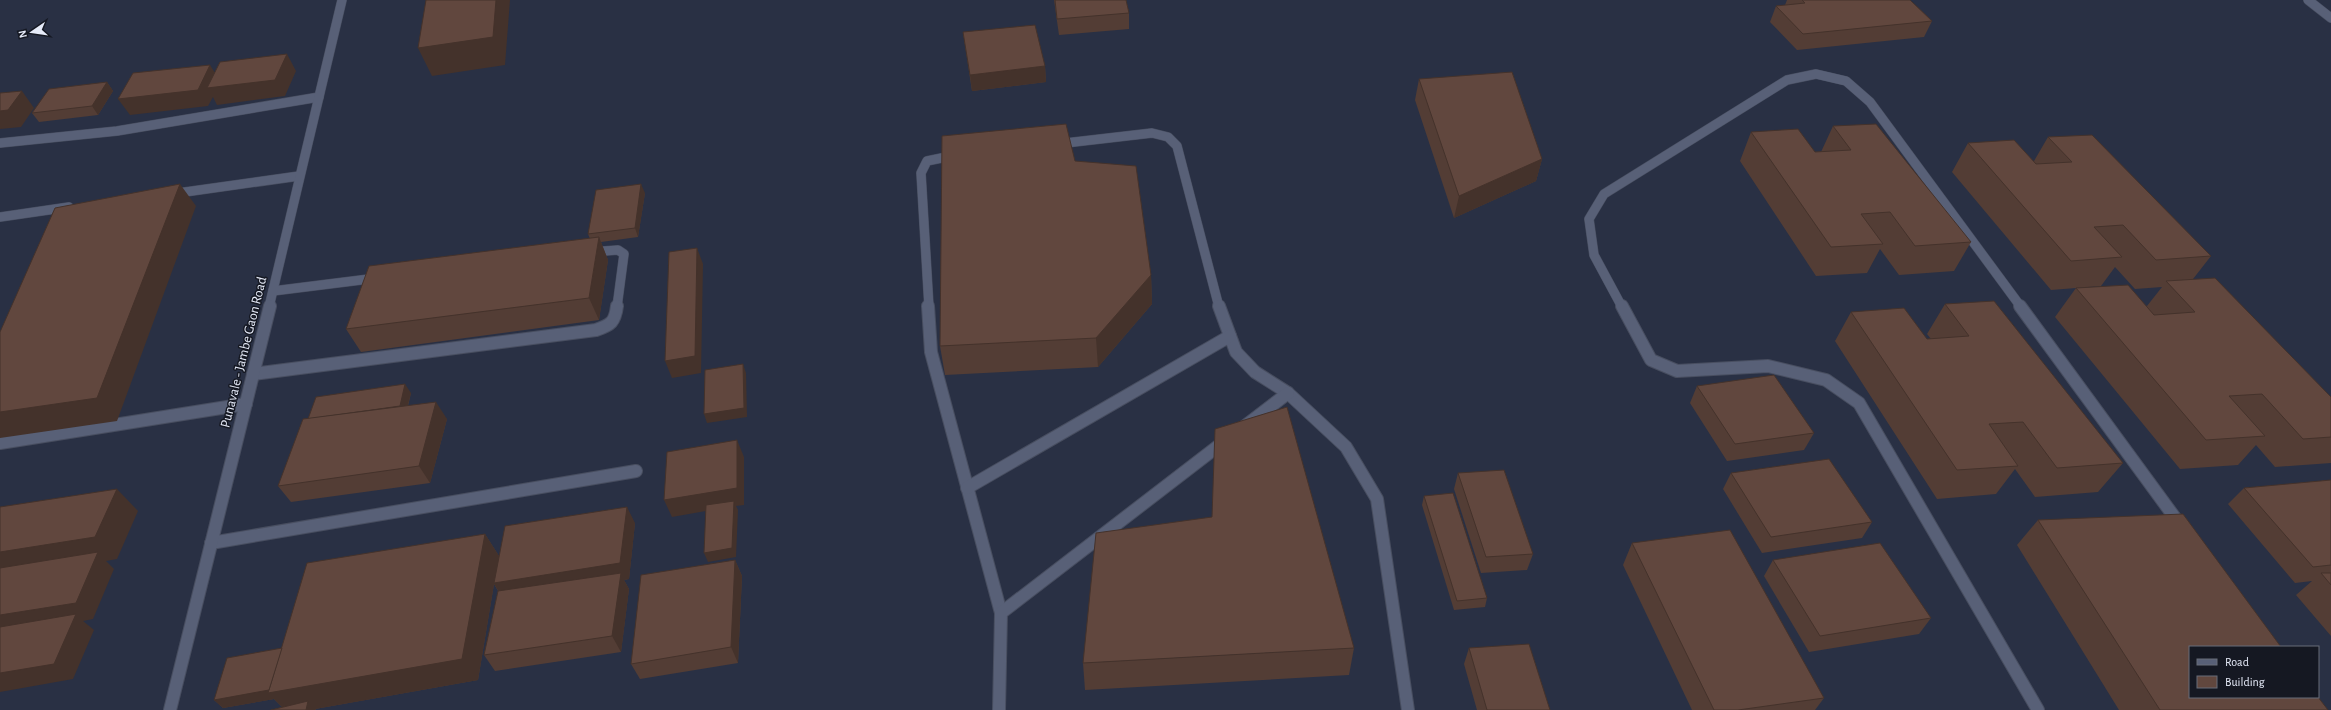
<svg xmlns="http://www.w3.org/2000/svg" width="2331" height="710" font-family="'Alegreya Sans',sans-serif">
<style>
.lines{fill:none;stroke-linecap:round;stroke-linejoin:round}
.service-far1-casing{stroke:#484e60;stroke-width:10}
.service-casing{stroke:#484e60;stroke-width:14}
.minor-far1-casing{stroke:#484e60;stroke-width:10}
.minor-casing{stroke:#484e60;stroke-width:14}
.tertiary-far1-casing{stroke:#484e60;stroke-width:10}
.tertiary-casing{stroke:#484e60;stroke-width:14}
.service-far1{stroke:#586077;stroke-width:9}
.service{stroke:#586077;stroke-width:12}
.minor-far1{stroke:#586077;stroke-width:9}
.minor{stroke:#586077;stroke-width:12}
.tertiary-far1{stroke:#586077;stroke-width:9}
.tertiary{stroke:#586077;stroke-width:12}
.wall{fill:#533d35}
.shaded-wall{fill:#44322b}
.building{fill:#61473e;stroke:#44322b}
.labels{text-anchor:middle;stroke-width:3;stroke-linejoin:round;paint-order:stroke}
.street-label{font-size:14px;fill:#e6ebf9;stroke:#151822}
</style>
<rect width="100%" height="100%" fill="#293044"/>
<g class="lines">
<defs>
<path id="service-far1" d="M 0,143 L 117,131 L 319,97"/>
<path id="service" d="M 211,543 L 636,471"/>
<g id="minor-far1">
<path d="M 1057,144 L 1152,133 L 1168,137 L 1177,146 L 1219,307"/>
<path d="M 171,194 L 299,176"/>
<path d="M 0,217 L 69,207"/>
<path d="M 591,252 L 618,250 L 624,254 L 617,307"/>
<path d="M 273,291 L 377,278"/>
<path d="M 929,307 L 921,173 L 927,161 L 956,155"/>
<path d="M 1622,307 L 1594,255 L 1589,219 L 1604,194 L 1787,80 L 1816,74 L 1846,81 L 1870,102 L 2021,307"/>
</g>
<g id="minor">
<path d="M 928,306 L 931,352 L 1001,613"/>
<path d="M 1219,306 L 1236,352 L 1255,372 L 1288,393 L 1346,447 L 1377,499 L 1408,710"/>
<path d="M 1622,306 L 1651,360 L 1677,371 L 1768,366 L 1826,380 L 1859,403 L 2038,710"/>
<path d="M 2020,306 L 2181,526"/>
<path d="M 253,374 L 596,330 C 611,325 615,322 617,306"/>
<path d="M 1245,426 L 1288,393"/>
<path d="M 0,443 L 246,404"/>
<path d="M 967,488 L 1230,336"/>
<path d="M 999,710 L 1001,613 L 1226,440"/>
</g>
<g id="tertiary-far1">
<path d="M 2308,0 L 2331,18"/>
<path d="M 269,307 L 342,0"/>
</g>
<path id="tertiary" d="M 170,710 L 270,306"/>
</defs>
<use href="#service-far1" class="service-far1-casing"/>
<use href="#service" class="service-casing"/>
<use href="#minor-far1" class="minor-far1-casing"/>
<use href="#minor" class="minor-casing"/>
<use href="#tertiary-far1" class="tertiary-far1-casing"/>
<use href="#tertiary" class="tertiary-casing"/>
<use href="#service-far1" class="service-far1"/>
<use href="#service" class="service"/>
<use href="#minor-far1" class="minor-far1"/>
<use href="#minor" class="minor"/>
<use href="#tertiary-far1" class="tertiary-far1"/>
<use href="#tertiary" class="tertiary"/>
</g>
<g class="wall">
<path d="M 1054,0 L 1126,0 L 1129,13 L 1129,29 L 1059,35 Z"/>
<path d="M 1787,0 L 1910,0 L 1932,21 L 1924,37 L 1797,50 L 1770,22 L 1776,6 L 1785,5 Z"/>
<path d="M 963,32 L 1045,66 L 1046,82 L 972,91 Z"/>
<path d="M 1419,79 L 1542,159 L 1536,181 L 1454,218 L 1415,100 Z"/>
<path d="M 107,82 L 113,91 L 98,115 L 39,122 L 32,113 Z"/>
<path d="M 1833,126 L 1971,242 L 1954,271 L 1899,275 L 1880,249 L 1867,273 L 1816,276 L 1740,161 L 1751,132 L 1815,152 L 1821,152 Z"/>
<path d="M 2048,137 L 2211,256 L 2193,279 L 2331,397 L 2331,463 L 2275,467 L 2256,445 L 2238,465 L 2180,469 L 2055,317 L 2076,288 L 2147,306 L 2162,287 L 2135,289 L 2115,267 L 2101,286 L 2051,290 L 1952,172 L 1968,143 L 2034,161 Z"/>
<path d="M 645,193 L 638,237 L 601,242 L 608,260 L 599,320 L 361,352 L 346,329 L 590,239 L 588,234 Z"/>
<path d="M 1151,275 L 1152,304 L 1098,367 L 945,375 L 940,346 Z"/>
<path d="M 1945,304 L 2123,463 L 2098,492 L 2035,497 L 2015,469 L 1996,494 L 1937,499 L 1835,341 L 1851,312 L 1927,339 L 1931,339 L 1927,334 Z"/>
<path d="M 1697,386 L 1814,433 L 1804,450 L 1727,461 L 1690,403 Z"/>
<path d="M 411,393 L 408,406 L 447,419 L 430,483 L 291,502 L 278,486 L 308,419 Z"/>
<path d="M 1458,473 L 1533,554 L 1527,570 L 1481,573 L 1454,489 Z"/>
<path d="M 1731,473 L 1872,522 L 1862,538 L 1762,553 L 1723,489 Z"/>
<path d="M 2331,480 L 2331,636 L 2296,595 L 2312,581 L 2295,583 L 2228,504 L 2244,488 Z"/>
<path d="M 1424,496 L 1487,598 L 1485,607 L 1454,610 L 1422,505 Z"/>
<path d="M 2038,520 L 2328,710 L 2119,710 L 2017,545 Z"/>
<path d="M 635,523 L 629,579 L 624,580 L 629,589 L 621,652 L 495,671 L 484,655 L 498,591 L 494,584 L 478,680 L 315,709 L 316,710 L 271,710 L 282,707 L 274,699 L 223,708 L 214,700 L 282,648 L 485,534 L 499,556 Z"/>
<path d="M 1632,543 L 1824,698 L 1815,710 L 1692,710 L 1623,565 Z"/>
<path d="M 735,560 L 742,576 L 738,663 L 640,679 L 631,664 Z"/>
<path d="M 1773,560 L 1931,618 L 1919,634 L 1809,652 L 1764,576 Z"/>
<path d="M 1354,648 L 1349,675 L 1085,690 L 1083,663 Z"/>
<path d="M 1469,648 L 1550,710 L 1477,710 L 1464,664 Z"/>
</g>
<g class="shaded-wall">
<path d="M 496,0 L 510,0 L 505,65 L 432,76 L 418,48 Z"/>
<path d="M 287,54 L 296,71 L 285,96 L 217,105 L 213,97 L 208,106 L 130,115 L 118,99 L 210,65 L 220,81 Z"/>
<path d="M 1045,66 L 1046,82 L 972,91 L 970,75 Z"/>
<path d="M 107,82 L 113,91 L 98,115 L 92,106 Z"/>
<path d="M 22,91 L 34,108 L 21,127 L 0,129 L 0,111 Z"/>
<path d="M 1542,159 L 1536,181 L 1454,218 L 1459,196 Z"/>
<path d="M 180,184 L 196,206 L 117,421 L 0,438 L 0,412 Z"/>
<path d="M 641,184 L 645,193 L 638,237 L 635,228 Z"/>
<path d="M 599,237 L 608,260 L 599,320 L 589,298 Z"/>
<path d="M 697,248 L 703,264 L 701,373 L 672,378 L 665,361 Z"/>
<path d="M 1151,275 L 1152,304 L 1098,367 L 1096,338 Z"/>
<path d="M 743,364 L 746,373 L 747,417 L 707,423 L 704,414 Z"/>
<path d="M 405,384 L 411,393 L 405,416 L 314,429 Z"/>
<path d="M 436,402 L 447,419 L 430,483 L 419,466 Z"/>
<path d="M 737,440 L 744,457 L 744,505 L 736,506 L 738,510 L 736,557 L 708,562 L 704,553 L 734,506 L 672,517 L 664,500 Z"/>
<path d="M 117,489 L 138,511 L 117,559 L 106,561 L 114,569 L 93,619 L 83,621 L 94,630 L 73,679 L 0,692 L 0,552 Z"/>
<path d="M 627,507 L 635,523 L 629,579 L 624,580 L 629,589 L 621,652 L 612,636 L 504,600 L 494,584 L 478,680 L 315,709 L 316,710 L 285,710 L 274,699 L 223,708 L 214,700 L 485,534 L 499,556 Z"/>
<path d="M 735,560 L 742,576 L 738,663 L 731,647 Z"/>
</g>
<g class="building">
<path d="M 426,0 L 496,0 L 493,37 L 418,48 Z"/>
<path d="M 1055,0 L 1126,0 L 1129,13 L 1057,19 Z"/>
<path d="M 1802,0 L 1910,0 L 1932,21 L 1803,34 L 1776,6 L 1805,3 Z"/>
<path d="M 1035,25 L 1045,66 L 970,75 L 963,32 Z"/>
<path d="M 287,54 L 275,80 L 207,88 L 220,62 Z"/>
<path d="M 210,65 L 198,90 L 118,99 L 133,73 Z"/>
<path d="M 1512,72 L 1542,159 L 1459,196 L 1419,79 Z"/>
<path d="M 107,82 L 92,106 L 32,113 L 49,89 Z"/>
<path d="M 22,91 L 8,110 L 0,111 L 0,93 Z"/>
<path d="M 1066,124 L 1075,161 L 1136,166 L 1151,275 L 1096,338 L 940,346 L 942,136 Z"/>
<path d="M 1876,124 L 1971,242 L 1915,246 L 1890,212 L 1861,214 L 1883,244 L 1831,247 L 1751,132 L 1798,129 L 1815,152 L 1851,150 L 1833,126 Z"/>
<path d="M 2092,135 L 2211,256 L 2156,260 L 2123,225 L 2094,227 L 2122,257 L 2071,261 L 1968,143 L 2014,140 L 2036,164 L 2072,162 L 2048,137 Z"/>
<path d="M 180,184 L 97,398 L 0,412 L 0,332 L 55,208 Z"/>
<path d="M 641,184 L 635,228 L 588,234 L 596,190 Z"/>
<path d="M 599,237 L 589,298 L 346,329 L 369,266 Z"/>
<path d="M 697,248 L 695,356 L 665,361 L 669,252 Z"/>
<path d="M 2215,278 L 2331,397 L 2331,437 L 2303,439 L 2262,394 L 2229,396 L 2265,436 L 2206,440 L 2076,288 L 2128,285 L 2154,315 L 2195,312 L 2166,281 Z"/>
<path d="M 1994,301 L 2123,463 L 2057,468 L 2023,422 L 1989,424 L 2018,466 L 1957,470 L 1851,312 L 1904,308 L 1927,339 L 1969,336 L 1945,304 Z"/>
<path d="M 743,364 L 744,408 L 704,414 L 705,370 Z"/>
<path d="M 1774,375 L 1814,433 L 1735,444 L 1697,386 Z"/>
<path d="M 405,384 L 400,406 L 308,419 L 316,397 Z"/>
<path d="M 436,402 L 419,466 L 278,486 L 303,419 Z"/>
<path d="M 1287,407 L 1354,648 L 1083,663 L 1096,533 L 1212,517 L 1215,429 Z"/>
<path d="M 737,440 L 737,488 L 664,500 L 667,452 Z"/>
<path d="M 1829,459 L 1872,522 L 1771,537 L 1731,473 Z"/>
<path d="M 1504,470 L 1533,554 L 1486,557 L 1458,473 Z"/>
<path d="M 2331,480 L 2331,565 L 2313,567 L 2244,488 Z"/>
<path d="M 117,489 L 95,537 L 0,552 L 0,507 Z"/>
<path d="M 1453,493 L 1487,598 L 1457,601 L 1424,496 Z"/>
<path d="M 734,501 L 732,548 L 704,553 L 706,505 Z"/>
<path d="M 627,507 L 620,563 L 494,583 L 505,526 Z"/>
<path d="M 2183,514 L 2281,647 L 2190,647 L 2190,697 L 2318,697 L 2328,710 L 2160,710 L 2038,520 Z"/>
<path d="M 1730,530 L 1824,698 L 1738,710 L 1714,710 L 1632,543 Z"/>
<path d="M 485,534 L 462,659 L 268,693 L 307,563 Z"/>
<path d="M 1880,543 L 1931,618 L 1820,636 L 1773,560 Z"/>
<path d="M 98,552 L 76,603 L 0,615 L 0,568 Z"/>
<path d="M 735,560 L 731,647 L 631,664 L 641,575 Z"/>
<path d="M 621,573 L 612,636 L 484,655 L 498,591 Z"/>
<path d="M 2321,573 L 2331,573 L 2331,585 Z"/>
<path d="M 76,614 L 54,664 L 0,673 L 0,627 Z"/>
<path d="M 1529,644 L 1550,710 L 1487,710 L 1469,648 Z"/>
<path d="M 282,648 L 269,690 L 214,700 L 227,658 Z"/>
<path d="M 308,701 L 306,710 L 271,710 Z"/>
</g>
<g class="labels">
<g class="street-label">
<text transform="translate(243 352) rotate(-76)" y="5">Punavale - Jambe Gaon Road</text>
</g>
</g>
<rect x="2189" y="646" width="130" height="52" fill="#151822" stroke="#696c78"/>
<rect x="2197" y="659" width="20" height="6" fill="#586077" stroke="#696c78"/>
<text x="2225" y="666" font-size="12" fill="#e6ebf9">Road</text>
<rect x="2197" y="676" width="20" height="12" fill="#61473e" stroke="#696c78"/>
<text x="2225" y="686" font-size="12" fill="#e6ebf9">Building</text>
<g transform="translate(32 32) rotate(257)" stroke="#151822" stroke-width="3" paint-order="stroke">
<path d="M0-3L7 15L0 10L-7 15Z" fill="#e6ebf9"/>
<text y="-6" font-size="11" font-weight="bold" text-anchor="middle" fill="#e6ebf9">N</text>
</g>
</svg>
